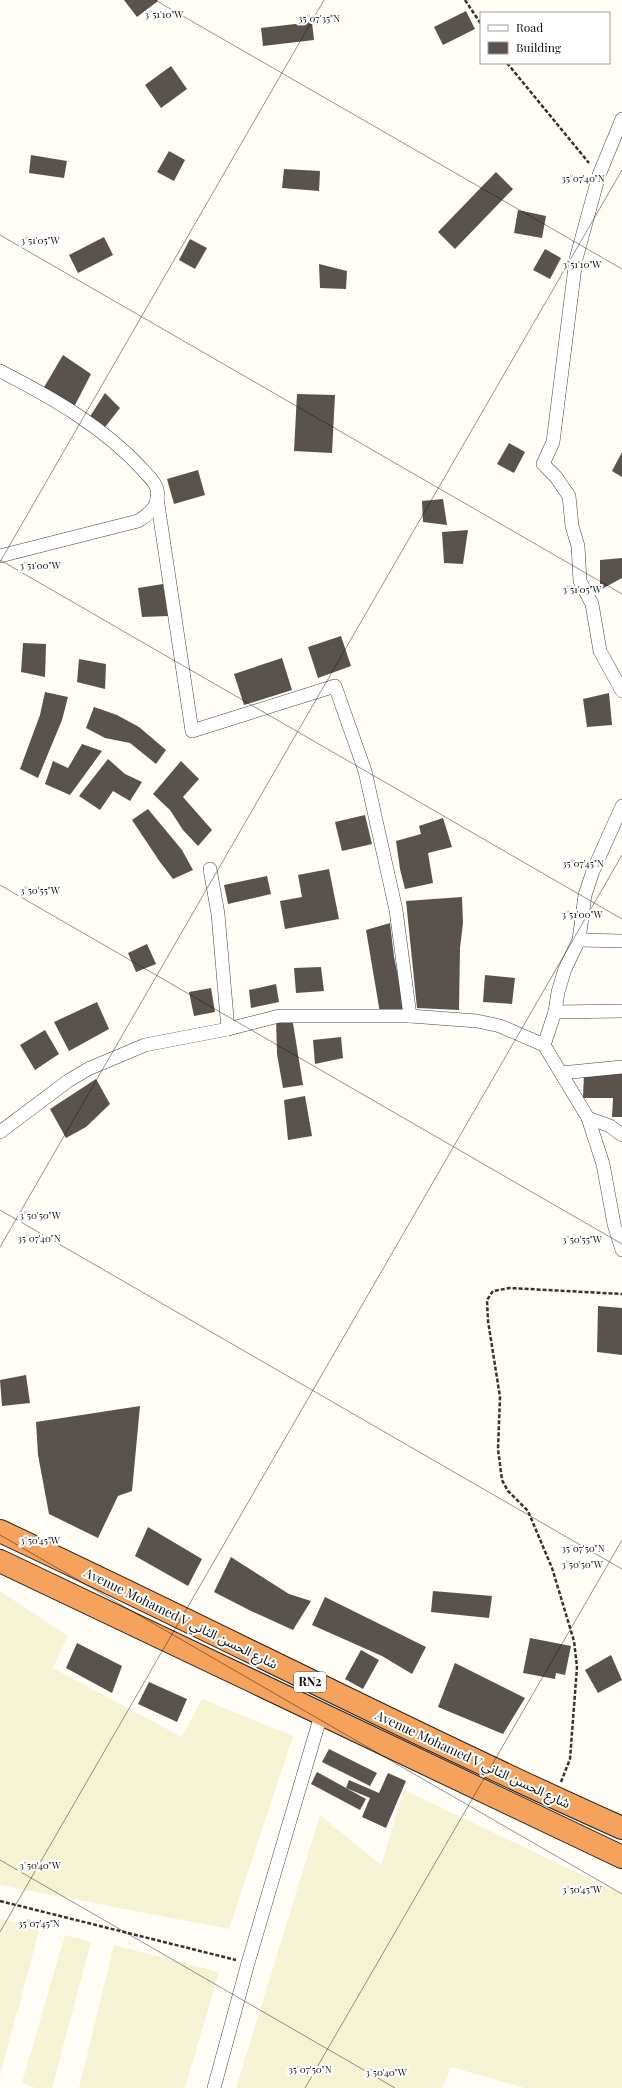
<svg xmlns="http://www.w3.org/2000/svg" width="622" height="2088" font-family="'Playfair Display','Noto Sans Arabic',serif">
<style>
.farmland{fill:#f6f3d4}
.building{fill:#5a524d}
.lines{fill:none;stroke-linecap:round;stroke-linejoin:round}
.street-casing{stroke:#444;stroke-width:14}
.highway-casing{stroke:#222;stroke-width:24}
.path{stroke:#333;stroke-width:2.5;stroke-dasharray:4 2;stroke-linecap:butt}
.street{stroke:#fff;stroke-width:13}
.highway{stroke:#f5a25d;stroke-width:22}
.ticks{fill:none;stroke:#111;stroke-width:1;stroke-opacity:0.45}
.labels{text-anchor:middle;stroke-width:4;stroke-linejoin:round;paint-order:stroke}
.shield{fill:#fff;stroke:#585858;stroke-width:1}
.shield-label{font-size:12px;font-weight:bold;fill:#111}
.street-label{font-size:13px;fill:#111;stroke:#fff}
.ticks-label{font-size:10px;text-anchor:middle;fill:#111;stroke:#fff;stroke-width:4;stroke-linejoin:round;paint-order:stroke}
</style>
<rect width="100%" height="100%" fill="#fffdf5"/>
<g class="farmland">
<path d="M 0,1591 L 68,1636 L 53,1668 L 182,1737 L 202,1699 L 293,1736 L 229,1929 L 0,1885 Z"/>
<path d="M 404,1790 L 622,1894 L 622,2088 L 525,2088 L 451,2067 L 443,2088 L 236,2088 L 320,1815 L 381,1865 Z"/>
<path d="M 0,1919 L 40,1927 L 0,2076 Z"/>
<path d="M 65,1935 L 91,1942 L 52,2088 L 35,2088 L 22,2083 Z"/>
<path d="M 114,1945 L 219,1972 L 185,2088 L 79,2088 Z"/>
</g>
<g class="building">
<path d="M 124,0 L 157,0 L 158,1 L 137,17 Z"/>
<path d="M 466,11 L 475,29 L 443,45 L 434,27 Z"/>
<path d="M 312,22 L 314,40 L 263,46 L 261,28 Z"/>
<path d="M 171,66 L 187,89 L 161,108 L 145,85 Z"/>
<path d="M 169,151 L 185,160 L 174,181 L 157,172 Z"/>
<path d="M 31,155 L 67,161 L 64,178 L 29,173 Z"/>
<path d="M 284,169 L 320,171 L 319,191 L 282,188 Z"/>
<path d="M 496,172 L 513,189 L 455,249 L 438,232 Z"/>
<path d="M 518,210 L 546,216 L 542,238 L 514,233 Z"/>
<path d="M 104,237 L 113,255 L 78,273 L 69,255 Z"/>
<path d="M 190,239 L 207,248 L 195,269 L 179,260 Z"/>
<path d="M 545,249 L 561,258 L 550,279 L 533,270 Z"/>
<path d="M 319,264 L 347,271 L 346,289 L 320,288 Z"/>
<path d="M 63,355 L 91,374 L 73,409 L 43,389 Z"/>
<path d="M 105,393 L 120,408 L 102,431 L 89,418 Z"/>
<path d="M 297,394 L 335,395 L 332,453 L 294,451 Z"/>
<path d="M 509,443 L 525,452 L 514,473 L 497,464 Z"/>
<path d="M 622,452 L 622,477 L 612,471 Z"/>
<path d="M 198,470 L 205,495 L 174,504 L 167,479 Z"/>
<path d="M 443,499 L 447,525 L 423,522 L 422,501 Z"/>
<path d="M 468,530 L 463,564 L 444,563 L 442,532 Z"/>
<path d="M 622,558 L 622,578 L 600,590 L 600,560 Z"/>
<path d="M 163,584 L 168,616 L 142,617 L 138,588 Z"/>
<path d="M 341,636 L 351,666 L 318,678 L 308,647 Z"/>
<path d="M 23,643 L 46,644 L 45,677 L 21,672 Z"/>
<path d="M 282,658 L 292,690 L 244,705 L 234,674 Z"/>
<path d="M 79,659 L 106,664 L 105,689 L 77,682 Z"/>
<path d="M 45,692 L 68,697 L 62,720 L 38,778 L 20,769 L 40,715 Z"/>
<path d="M 609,693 L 612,725 L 587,727 L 583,699 Z"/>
<path d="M 94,707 L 117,715 L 139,727 L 166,750 L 156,764 L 130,743 L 105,738 L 86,728 Z"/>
<path d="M 82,744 L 102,751 L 70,795 L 45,784 L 53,761 L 68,768 Z"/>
<path d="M 108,759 L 125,774 L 142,782 L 130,801 L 113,791 L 100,810 L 79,796 Z"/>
<path d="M 181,761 L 199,779 L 183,797 L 212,830 L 198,846 L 183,830 L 170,810 L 153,794 Z"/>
<path d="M 148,809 L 182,850 L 193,870 L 173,879 L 160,862 L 132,820 Z"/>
<path d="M 365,815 L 372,844 L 342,851 L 335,822 Z"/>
<path d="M 443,818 L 452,847 L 428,853 L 433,883 L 405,889 L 400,869 L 396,841 L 421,834 L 419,826 Z"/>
<path d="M 329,869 L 339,919 L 285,929 L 280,901 L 302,897 L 298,875 Z"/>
<path d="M 267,876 L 271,894 L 228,904 L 224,885 Z"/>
<path d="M 462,897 L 463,923 L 460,948 L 459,1010 L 417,1008 L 406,901 Z"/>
<path d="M 390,923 L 394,957 L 405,1009 L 380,1013 L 366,930 Z"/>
<path d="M 147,944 L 156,964 L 136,972 L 128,953 Z"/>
<path d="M 321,967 L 324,991 L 296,993 L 294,968 Z"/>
<path d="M 485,975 L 515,978 L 512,1004 L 483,1002 Z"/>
<path d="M 276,984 L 279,1002 L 251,1008 L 249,990 Z"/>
<path d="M 211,988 L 215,1012 L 194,1016 L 189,992 Z"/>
<path d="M 97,1002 L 109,1029 L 69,1051 L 54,1022 Z"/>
<path d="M 292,1017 L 303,1085 L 283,1088 L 277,1054 L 276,1019 Z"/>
<path d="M 45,1030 L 59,1054 L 35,1070 L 20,1045 Z"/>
<path d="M 341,1037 L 343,1058 L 315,1064 L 313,1040 Z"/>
<path d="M 584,1073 L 622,1073 L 622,1117 L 612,1117 L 613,1098 L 583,1098 Z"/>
<path d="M 96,1079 L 110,1104 L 86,1127 L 66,1138 L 50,1109 Z"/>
<path d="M 305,1096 L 312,1136 L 288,1140 L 284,1100 Z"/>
<path d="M 598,1306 L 622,1308 L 622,1355 L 597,1352 Z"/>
<path d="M 26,1375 L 30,1403 L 2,1406 L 0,1380 Z"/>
<path d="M 140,1406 L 132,1491 L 118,1496 L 98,1538 L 49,1514 L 38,1455 L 36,1422 Z"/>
<path d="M 148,1527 L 202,1559 L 188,1586 L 135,1556 Z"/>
<path d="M 231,1557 L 289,1594 L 311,1601 L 293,1630 L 251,1611 L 214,1592 Z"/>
<path d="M 433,1591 L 492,1596 L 489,1618 L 431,1612 Z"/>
<path d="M 325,1597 L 426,1647 L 412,1674 L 382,1656 L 312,1625 Z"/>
<path d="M 530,1638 L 571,1646 L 565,1675 L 556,1673 L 555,1679 L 523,1673 Z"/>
<path d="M 77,1643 L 122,1666 L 112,1693 L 66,1668 Z"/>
<path d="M 361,1650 L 379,1660 L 363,1689 L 345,1679 Z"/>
<path d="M 611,1655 L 622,1680 L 598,1693 L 585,1670 Z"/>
<path d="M 455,1663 L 525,1698 L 503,1734 L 438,1707 Z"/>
<path d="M 149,1682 L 187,1699 L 177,1722 L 138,1704 Z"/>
<path d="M 329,1749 L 377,1773 L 370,1786 L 322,1762 Z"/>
<path d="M 317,1772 L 366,1799 L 360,1810 L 311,1784 Z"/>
<path d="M 388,1773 L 406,1781 L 386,1828 L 362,1817 L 370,1798 L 346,1788 L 349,1780 L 379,1793 Z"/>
</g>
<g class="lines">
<defs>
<g id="street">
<path d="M 622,119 L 599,175 L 576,259 L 553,442 L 543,464 L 556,477 L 569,496 L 572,526 L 578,546 L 580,581 L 592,604 L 600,651 L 622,691"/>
<path d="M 0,371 C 51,397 104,427 143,470 C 148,476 155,481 157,489 C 160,505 150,514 138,521 L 0,556"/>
<path d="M 157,498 L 192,731 L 335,686 L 365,771 L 396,910 L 410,1016"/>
<path d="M 210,869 L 218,914 L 228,1029"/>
<path d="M 579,940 L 622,941"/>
<path d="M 555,1012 L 622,1011"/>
<path d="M 544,1045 L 555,1012 L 558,992 L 565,969 L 579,940 L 585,895 L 593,871 L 622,806"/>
<path d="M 561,1073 L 622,1067"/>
<path d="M 588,1118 L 610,1126 L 622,1135"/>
<path d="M 0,1132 L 68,1081 L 88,1069 L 145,1045 L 228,1029 L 279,1016 L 410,1016 L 477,1021 L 500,1026 L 544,1045 L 588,1118 L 603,1164 L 614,1224 L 622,1250"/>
<path d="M 214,2088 L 248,1963 L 321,1715"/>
</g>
<g id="highway">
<path d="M 0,1531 C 208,1628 412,1734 622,1828"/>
<path d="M 0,1561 L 622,1857"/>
</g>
</defs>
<use href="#street" class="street-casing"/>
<use href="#highway" class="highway-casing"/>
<g class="path">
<path d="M 465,0 L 481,24"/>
<path d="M 507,63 L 589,163"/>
<path d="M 561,1782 L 570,1759 L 577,1667 L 574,1641 L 552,1568 L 528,1511 L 508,1491 L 502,1480 L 498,1449 L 500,1397 L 488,1321 L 487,1300 L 493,1291 L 510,1288 L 622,1294"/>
<path d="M 0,1901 L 236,1960"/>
</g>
<use href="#street" class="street"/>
<use href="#highway" class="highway"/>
</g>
<path class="ticks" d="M 155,0 L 622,269M 0,235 L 622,594M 0,560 L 622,919M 0,562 L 324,0M 0,885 L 622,1244M 0,1210 L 622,1569M 0,1247 L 622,170M 0,1535 L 622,1894M 0,1860 L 395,2088M 0,1932 L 622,855M 305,2088 L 622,1540"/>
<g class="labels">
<rect class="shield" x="294" y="1672" width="32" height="20" rx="3"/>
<g class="shield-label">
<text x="310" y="1686">RN2</text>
</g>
<g class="street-label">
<text transform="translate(181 1618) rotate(26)" y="5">Avenue Mohamed V شارع الحسن الثاني</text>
<text transform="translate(473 1759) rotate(25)" y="5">Avenue Mohamed V شارع الحسن الثاني</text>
</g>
</g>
<g class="ticks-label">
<text x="164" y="18">3°51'10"W</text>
<text x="319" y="22">35°07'35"N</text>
<text x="583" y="182">35°07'40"N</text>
<text x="40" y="244">3°51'05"W</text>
<text x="582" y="268">3°51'10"W</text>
<text x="40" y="569">3°51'00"W</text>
<text x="582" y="593">3°51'05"W</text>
<text x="583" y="867">35°07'45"N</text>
<text x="40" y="894">3°50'55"W</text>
<text x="582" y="918">3°51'00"W</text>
<text x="40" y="1219">3°50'50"W</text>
<text x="39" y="1242">35°07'40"N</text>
<text x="582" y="1243">3°50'55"W</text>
<text x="40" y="1544">3°50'45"W</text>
<text x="583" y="1552">35°07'50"N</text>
<text x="582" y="1568">3°50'50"W</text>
<text x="40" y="1869">3°50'40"W</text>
<text x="582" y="1893">3°50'45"W</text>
<text x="39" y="1927">35°07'45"N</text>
<text x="310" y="2073">35°07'50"N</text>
<text x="386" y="2076">3°50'40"W</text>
</g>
<rect x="480" y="12" width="130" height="52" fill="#ffffff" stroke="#a0a0a0"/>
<rect x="488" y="25" width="20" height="6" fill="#ffffff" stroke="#a0a0a0"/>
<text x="516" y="32" font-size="12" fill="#111111">Road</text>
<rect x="488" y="42" width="20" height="12" fill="#5a524d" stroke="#a0a0a0"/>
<text x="516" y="52" font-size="12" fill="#111111">Building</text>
</svg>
